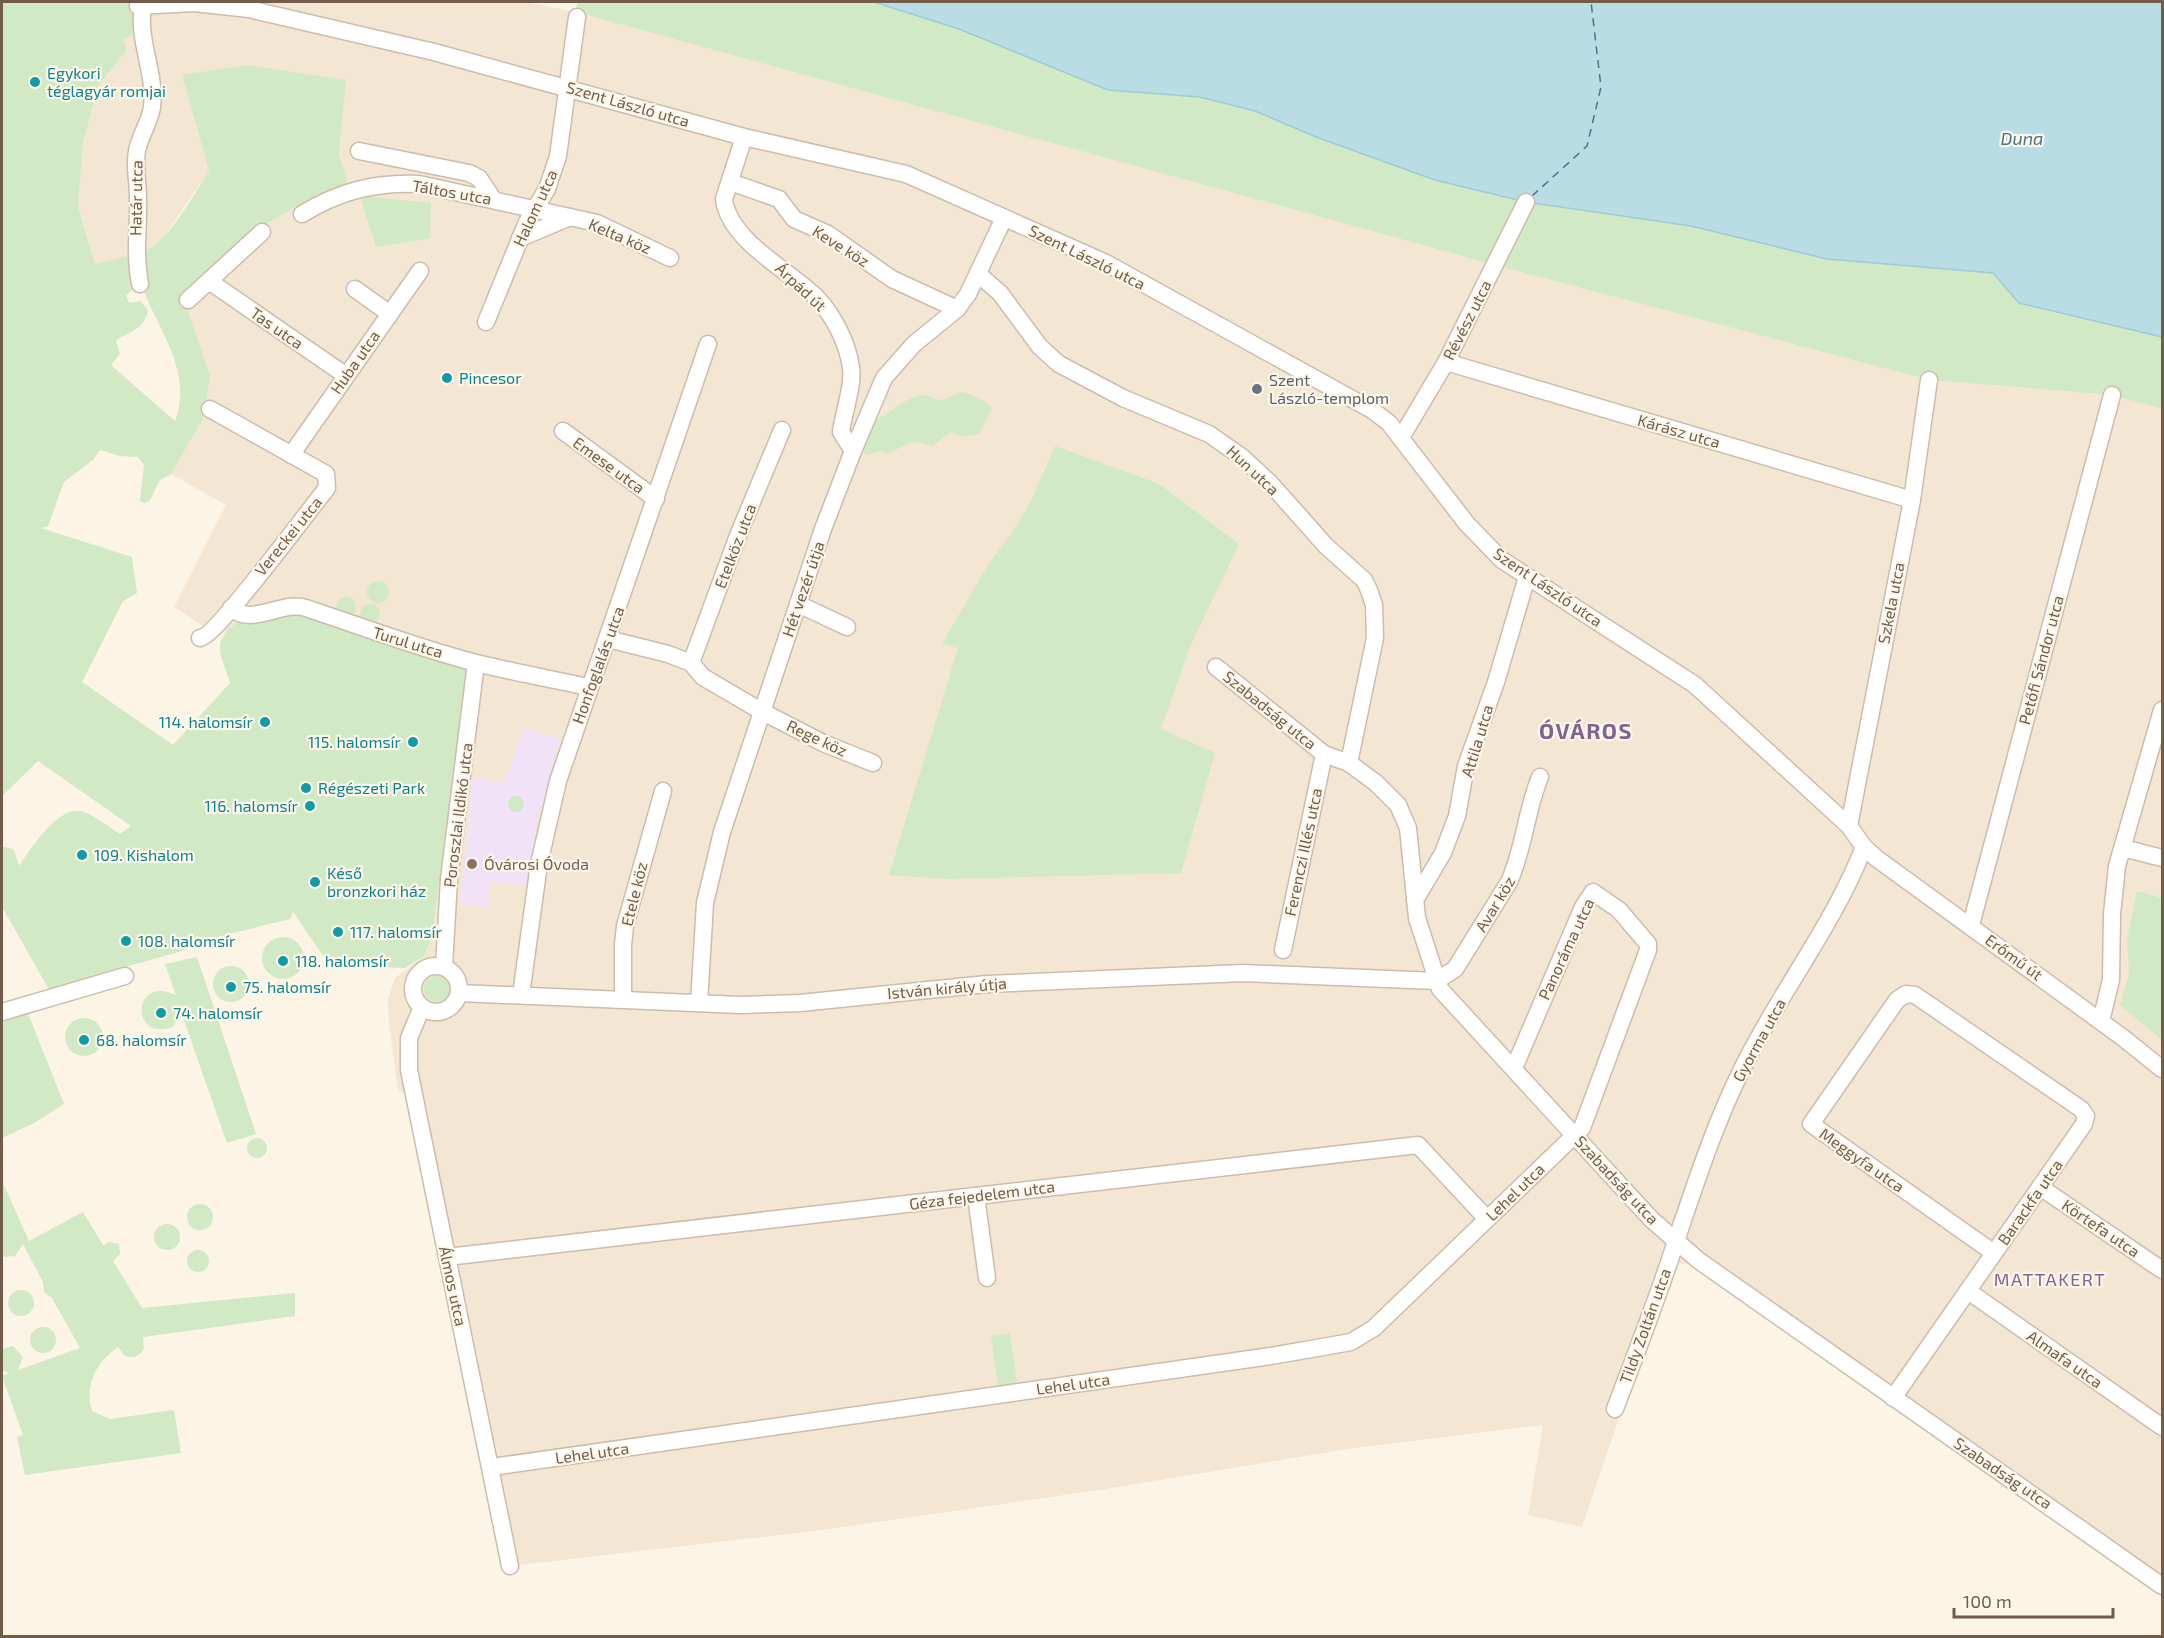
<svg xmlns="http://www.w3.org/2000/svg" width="2164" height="1638" font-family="'Exo 2',sans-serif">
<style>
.residential{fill:#f3e6d3}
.education{fill:#f1e2f8}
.green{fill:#d1e9c4}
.water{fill:#badce5;stroke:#a0cbd6;stroke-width:1.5}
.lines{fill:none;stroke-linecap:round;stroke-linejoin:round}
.ferry{stroke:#457886;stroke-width:1.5;stroke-dasharray:8 6;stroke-linecap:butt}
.minor-casing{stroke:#cdbcac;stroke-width:19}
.minor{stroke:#fff;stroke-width:16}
.culture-dot{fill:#0f9aa8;stroke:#fef8eb;stroke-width:2}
.worship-dot{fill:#6b7280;stroke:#fef8eb;stroke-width:2}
.education-dot{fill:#8d6e63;stroke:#fef8eb;stroke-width:2}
.labels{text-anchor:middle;stroke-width:4.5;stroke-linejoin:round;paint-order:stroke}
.culture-label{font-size:16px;fill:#0d838f;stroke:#fef8eb;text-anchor:start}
.street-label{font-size:16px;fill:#745c4b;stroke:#fef8eb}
.worship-label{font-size:16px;fill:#5b616d;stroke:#fef8eb;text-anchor:start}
.education-label{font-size:16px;fill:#785e54;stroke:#fef8eb;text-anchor:start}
.water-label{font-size:18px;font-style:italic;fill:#457886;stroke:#fef8eb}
.neighbourhood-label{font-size:18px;letter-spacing:1.5px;fill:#836290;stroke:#fef8eb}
.district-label{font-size:22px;font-weight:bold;letter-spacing:1.5px;fill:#836290;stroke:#fef8eb}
</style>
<rect width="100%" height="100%" fill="#fcf4e5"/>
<path class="residential" d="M 132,2 L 524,2 L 576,12 L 1495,265 L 1929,380 L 2112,395 L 2162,409 L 2162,1594 L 1689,1263 L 1670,1267 L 1582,1527 L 1528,1515 L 1543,1425 L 1354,1448 L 1099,1490 L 822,1530 L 510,1566 L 405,1092 L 398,1091 L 389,1023 L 388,999 L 395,978 L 424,956 L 432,941 L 237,622 L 226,631 L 208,629 L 174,607 L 226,505 L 171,474 L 204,417 L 210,376 L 182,297 L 259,228 L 307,199 L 348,184 L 339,154 L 346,80 L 182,75 L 209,171 L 161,241 L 146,253 L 95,264 L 78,207 L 83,143 L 98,86 L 127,50 L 123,39 Z"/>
<path class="education" d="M 523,729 L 560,739 L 537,821 L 528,886 L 490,881 L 488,907 L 460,904 L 473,778 L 504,783 Z"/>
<g class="green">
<path d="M 2,2 L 132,2 L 137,33 L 123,39 L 127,50 L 98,86 L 83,143 L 78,207 L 95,264 L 128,256 L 134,289 L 126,295 L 129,303 L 141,301 L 148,311 C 144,329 130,332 116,340 L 120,354 L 111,365 L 175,421 C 192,377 164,337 147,299 C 141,284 139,269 138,253 C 164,251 195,192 209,171 L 182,75 L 246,65 L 346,80 L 339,154 L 348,184 L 307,200 L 259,228 L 183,297 L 210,376 L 204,417 L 171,474 L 160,480 L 150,500 L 145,503 L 140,501 L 144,465 L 138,457 L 120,456 L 100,450 L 93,460 L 64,482 L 48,526 L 41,528 L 132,557 L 137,593 L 123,601 L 82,682 L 173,745 L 230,683 L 220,653 L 220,643 L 226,631 L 237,622 L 297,611 L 470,668 L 431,941 L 424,956 L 405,968 L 354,966 L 324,957 L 293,912 L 290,919 L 221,936 L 179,952 L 118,969 L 86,985 L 51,993 L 2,907 L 2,846 L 14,850 L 19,866 C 31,849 59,803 84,812 C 96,817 109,827 120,834 L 131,826 L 38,761 L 2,796 Z"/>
<path d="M 577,2 L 874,2 L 959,29 L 1108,90 L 1200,97 L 1255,111 L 1316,137 L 1435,180 L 1526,202 L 1691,226 L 1925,265 L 1994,273 L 2019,303 L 2162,337 L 2162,409 L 2112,395 L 1929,380 L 1495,265 L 576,12 Z"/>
<path d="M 360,196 L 431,203 L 430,238 L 376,247 Z"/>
<path d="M 959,392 C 972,393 982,399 992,408 L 979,434 L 964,437 L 950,432 L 933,446 L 917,442 L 908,443 L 888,454 L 880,451 L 868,455 L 864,454 L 863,447 L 875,420 C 896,411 902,397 927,395 C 939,404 947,399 959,392 Z"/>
<path d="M 1055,446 L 1159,484 L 1239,544 L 1189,649 L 1161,729 L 1215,753 L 1181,873 L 944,879 L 889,875 L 958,648 L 942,644 L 988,565 L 1014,530 L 1032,499 Z"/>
<circle cx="378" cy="592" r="11"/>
<circle cx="346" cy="607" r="10"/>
<circle cx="370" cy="614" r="10"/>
<circle cx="516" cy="804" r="8"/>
<path d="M 2137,891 L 2161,898 L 2162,892 L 2162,1040 L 2120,1005 L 2129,973 L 2127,939 Z"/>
<circle cx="283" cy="958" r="21"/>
<path d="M 197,957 L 256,1134 L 227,1143 L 181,1012 L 173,1027 C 129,1042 132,974 176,995 L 165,964 Z"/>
<circle cx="231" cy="984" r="18"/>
<circle cx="437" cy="989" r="13"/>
<path d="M 27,1011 L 64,1104 L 36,1122 L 2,1138 L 2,1019 Z"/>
<circle cx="84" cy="1037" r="19"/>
<circle cx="257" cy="1148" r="10"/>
<path d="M 2,1181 L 29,1241 L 83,1212 L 103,1245 L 109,1242 L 119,1244 L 120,1254 L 113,1261 L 142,1308 L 295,1293 L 295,1316 L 143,1337 L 144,1349 C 138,1357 134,1358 125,1356 L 118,1347 C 97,1361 84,1385 92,1411 L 110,1419 L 174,1410 L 181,1453 L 25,1475 L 17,1437 L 23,1435 L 2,1376 L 9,1373 L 2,1370 L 2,1349 L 13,1346 L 23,1357 L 18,1370 L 80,1348 L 52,1298 L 44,1292 L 43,1282 L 23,1244 L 15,1256 L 2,1257 Z"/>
<circle cx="200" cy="1217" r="13"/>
<circle cx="167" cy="1237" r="13"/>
<circle cx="198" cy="1261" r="11"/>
<circle cx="21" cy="1303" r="13"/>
<circle cx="43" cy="1340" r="13"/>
<path d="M 1010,1333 L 1017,1383 L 998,1386 L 991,1336 Z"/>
</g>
<path class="water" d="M 874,2 L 2162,2 L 2162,337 L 2019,303 L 1993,273 L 1827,259 L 1691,226 L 1526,202 L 1435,180 L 1316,137 L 1255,111 L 1200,97 L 1108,90 L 959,29 Z"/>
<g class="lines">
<path class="ferry" d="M 1532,196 L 1587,146 L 1601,87 L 1591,2"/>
<defs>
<g id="minor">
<path d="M 138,6 L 194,3 L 249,9 L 434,52 L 744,137 L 906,174 L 1106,263 L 1372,410 L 1389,423 L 1467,524 L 1502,560 L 1695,685 L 1849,826 L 1864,847 L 1876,858 L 2122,1037 L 2162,1069"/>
<path d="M 744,137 L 724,199 C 729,241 789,270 817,298 C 834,316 848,344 851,368 C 854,384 843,415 841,432 L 853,451"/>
<path d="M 359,151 L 469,173 L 479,178 L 493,199"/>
<path d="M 730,182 L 779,199 L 794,219 L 828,234 L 892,279 L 957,309"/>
<path d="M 302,214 C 340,191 375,182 419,184 L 597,223 L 670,258"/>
<path d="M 520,238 L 570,217"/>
<path d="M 978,274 L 1000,293 L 1040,347 L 1059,364 L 1123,398 L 1209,434 L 1242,457 L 1270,483 L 1326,546 L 1364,580 L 1369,590 L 1374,605 L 1375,638 L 1349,763"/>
<path d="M 209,281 L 345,375"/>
<path d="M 140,284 C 134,254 139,227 138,197 C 138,182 134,166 137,151 C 140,135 150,122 152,107 C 156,72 137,41 143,6"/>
<path d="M 355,289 L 390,314"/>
<path d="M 188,300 L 262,232"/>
<path d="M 486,322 L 527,222 L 547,189 L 558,156 L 577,17"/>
<path d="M 1446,362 L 1912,500"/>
<path d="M 563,431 L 656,499"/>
<path d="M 1402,436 L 1446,362 L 1526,202"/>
<path d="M 291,455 L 420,271"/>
<path d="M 798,604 L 847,627"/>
<path d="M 231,608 C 252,627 282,600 306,608 C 363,627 418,648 476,663 C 513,672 551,679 588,687"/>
<path d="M 200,638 C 215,637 310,509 327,488 L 326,474 L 210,409"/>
<path d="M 608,639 L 668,654 L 691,663 L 703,677 L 761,711 L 823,743 L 873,763"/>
<path d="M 691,663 L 739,533 L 782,430"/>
<path d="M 1216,667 L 1324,754 L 1349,763 L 1376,783 L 1398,805 L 1408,828 L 1417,918 L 1440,989 L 1651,1219 L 1698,1260 L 2162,1586"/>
<path d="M 1849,826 L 1912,500 L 1929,380"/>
<path d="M 2123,848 L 2162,858"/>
<path d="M 1415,900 L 1443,853 L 1457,816 L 1466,766 L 1496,682 L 1527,577"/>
<path d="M 1971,925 L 2112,395"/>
<path d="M 1283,950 L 1324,754"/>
<circle cx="436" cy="989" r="23"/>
<path d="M 444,967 L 449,879 L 476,663"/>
<path d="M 459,993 L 740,1005 L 800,1003 L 987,984 L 1243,973 L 1436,981 L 1455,969 L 1509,882 C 1524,849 1526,811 1540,777"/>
<path d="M 521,995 L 539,864 L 558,781 L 708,344"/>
<path d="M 623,999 L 623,945 L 625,926 L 663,791"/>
<path d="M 699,1003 L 705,903 L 722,832 L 823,529 L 853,451 L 884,378 L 914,344 L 957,309 L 968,294 L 1004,218"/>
<path d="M 422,1007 L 409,1038 L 409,1070 L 510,1566"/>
<path d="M 2,1012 L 125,976"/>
<path d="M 2101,1021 L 2111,980 L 2112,914 L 2117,866 L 2162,710"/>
<path d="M 2040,1187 L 2162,1270"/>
<path d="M 976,1196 L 987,1278"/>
<path d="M 447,1257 L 1418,1145 L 1487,1219"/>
<path d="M 1968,1291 L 2162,1427"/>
<path d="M 1893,1398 L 2084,1124 L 2086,1116 L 2081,1109 L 1915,995 L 1906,994 L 1897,1000 L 1811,1124 L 1994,1253"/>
<path d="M 1615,1409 C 1636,1353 1658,1298 1676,1241 C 1696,1182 1715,1123 1743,1067 C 1780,992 1833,926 1864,847"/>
<path d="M 492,1467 L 1271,1356 L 1351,1342 L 1374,1328 L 1582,1128 L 1648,950 L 1648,944 L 1619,910 L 1593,892 L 1583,907 L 1514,1068"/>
</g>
</defs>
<use href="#minor" class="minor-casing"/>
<use href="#minor" class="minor"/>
</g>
<g class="culture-dot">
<circle cx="35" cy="82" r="6"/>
<circle cx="447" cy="378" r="6"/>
<circle cx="265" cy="722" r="6"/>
<circle cx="413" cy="742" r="6"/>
<circle cx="306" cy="788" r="6"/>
<circle cx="310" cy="806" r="6"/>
<circle cx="82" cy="855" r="6"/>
<circle cx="315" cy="882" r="6"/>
<circle cx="338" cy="932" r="6"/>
<circle cx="126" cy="941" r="6"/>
<circle cx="283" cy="961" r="6"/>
<circle cx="231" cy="987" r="6"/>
<circle cx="161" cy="1013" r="6"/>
<circle cx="84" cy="1040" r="6"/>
</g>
<circle class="worship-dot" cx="1257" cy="389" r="6"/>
<circle class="education-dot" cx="472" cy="864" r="6"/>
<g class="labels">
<g class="culture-label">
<text x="47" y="79">Egykori<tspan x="47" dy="18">téglagyár romjai</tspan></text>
<text x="459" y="384">Pincesor</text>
<text x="253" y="728" text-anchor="end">114. halomsír</text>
<text x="401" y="748" text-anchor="end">115. halomsír</text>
<text x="318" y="794">Régészeti Park</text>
<text x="298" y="812" text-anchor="end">116. halomsír</text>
<text x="94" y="861">109. Kishalom</text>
<text x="327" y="879">Késő<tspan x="327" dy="18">bronzkori ház</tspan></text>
<text x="350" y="938">117. halomsír</text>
<text x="138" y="947">108. halomsír</text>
<text x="295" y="967">118. halomsír</text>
<text x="243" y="993">75. halomsír</text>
<text x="173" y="1019">74. halomsír</text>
<text x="96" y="1046">68. halomsír</text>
</g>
<g class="street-label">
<text transform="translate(628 104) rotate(16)" y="6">Szent László utca</text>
<text transform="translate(452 192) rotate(10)" y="6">Táltos utca</text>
<text transform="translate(136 198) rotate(-89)" y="6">Határ utca</text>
<text transform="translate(535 208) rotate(-65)" y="6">Halom utca</text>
<text transform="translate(620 236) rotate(23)" y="6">Kelta köz</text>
<text transform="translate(841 246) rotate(32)" y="6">Keve köz</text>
<text transform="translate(1087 257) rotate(26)" y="6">Szent László utca</text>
<text transform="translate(801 287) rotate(43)" y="6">Árpád út</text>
<text transform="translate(1467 320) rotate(-63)" y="6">Révész utca</text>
<text transform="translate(277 328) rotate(35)" y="6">Tas utca</text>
<text transform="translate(355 362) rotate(-55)" y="6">Huba utca</text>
<text transform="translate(1679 431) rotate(16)" y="6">Kárász utca</text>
<text transform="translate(609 465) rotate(36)" y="6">Emese utca</text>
<text transform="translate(1253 470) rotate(43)" y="6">Hun utca</text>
<text transform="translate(288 536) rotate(-51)" y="6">Vereckei utca</text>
<text transform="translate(735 546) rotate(-69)" y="6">Etelköz utca</text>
<text transform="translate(1548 587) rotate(34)" y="6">Szent László utca</text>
<text transform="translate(803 589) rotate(-71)" y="6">Hét vezér útja</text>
<text transform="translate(1891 603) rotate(-79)" y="6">Szkela utca</text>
<text transform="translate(408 642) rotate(17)" y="6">Turul utca</text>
<text transform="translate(2041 660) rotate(-75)" y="6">Petőfi Sándor utca</text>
<text transform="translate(598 665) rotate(-70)" y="6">Honfoglalás utca</text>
<text transform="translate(1270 710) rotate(39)" y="6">Szabadság utca</text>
<text transform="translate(817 738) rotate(25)" y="6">Rege köz</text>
<text transform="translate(1477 741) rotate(-73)" y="6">Attila utca</text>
<text transform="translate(458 815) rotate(-83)" y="6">Poroszlai Ildikó utca</text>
<text transform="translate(1303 852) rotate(-78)" y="6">Ferenczi Illés utca</text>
<text transform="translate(634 894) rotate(-76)" y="6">Etele köz</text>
<text transform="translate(1495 904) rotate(-59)" y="6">Avar köz</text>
<text transform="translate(1566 949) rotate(-65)" y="6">Panoráma utca</text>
<text transform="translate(2014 957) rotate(36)" y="6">Erőmű út</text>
<text transform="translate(947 988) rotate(-5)" y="6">István király útja</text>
<text transform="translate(1759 1040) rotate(-61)" y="6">Gyorma utca</text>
<text transform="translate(1862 1160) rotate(35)" y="6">Meggyfa utca</text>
<text transform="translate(1617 1180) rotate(47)" y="6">Szabadság utca</text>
<text transform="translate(1515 1192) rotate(-44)" y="6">Lehel utca</text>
<text transform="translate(982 1195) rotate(-7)" y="6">Géza fejedelem utca</text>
<text transform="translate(2030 1202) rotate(-55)" y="6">Barackfa utca</text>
<text transform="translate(2101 1228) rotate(34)" y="6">Körtefa utca</text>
<text transform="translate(453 1286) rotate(78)" y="6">Álmos utca</text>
<text transform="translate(1645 1326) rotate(-70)" y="6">Tildy Zoltán utca</text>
<text transform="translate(2065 1359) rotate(35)" y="6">Almafa utca</text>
<text transform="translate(1073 1384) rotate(-8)" y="6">Lehel utca</text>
<text transform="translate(592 1453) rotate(-8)" y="6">Lehel utca</text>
<text transform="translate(2003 1473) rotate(34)" y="6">Szabadság utca</text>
</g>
<g class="worship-label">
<text x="1269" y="386">Szent<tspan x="1269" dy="18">László-templom</tspan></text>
</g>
<g class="education-label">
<text x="484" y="870">Óvárosi Óvoda</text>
</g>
<g class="water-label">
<text x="2022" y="145">Duna</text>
</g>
<g class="neighbourhood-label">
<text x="2050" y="1286">MATTAKERT</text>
</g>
<g class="district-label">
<text x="1586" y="739">ÓVÁROS</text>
</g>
</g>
<rect width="2164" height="1638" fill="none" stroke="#745c4b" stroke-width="6"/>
<path d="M1954 1608v9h159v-9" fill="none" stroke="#745c4b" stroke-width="3"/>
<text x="1963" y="1608" font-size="18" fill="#745c4b" stroke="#fef8eb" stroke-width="4.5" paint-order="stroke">100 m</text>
</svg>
